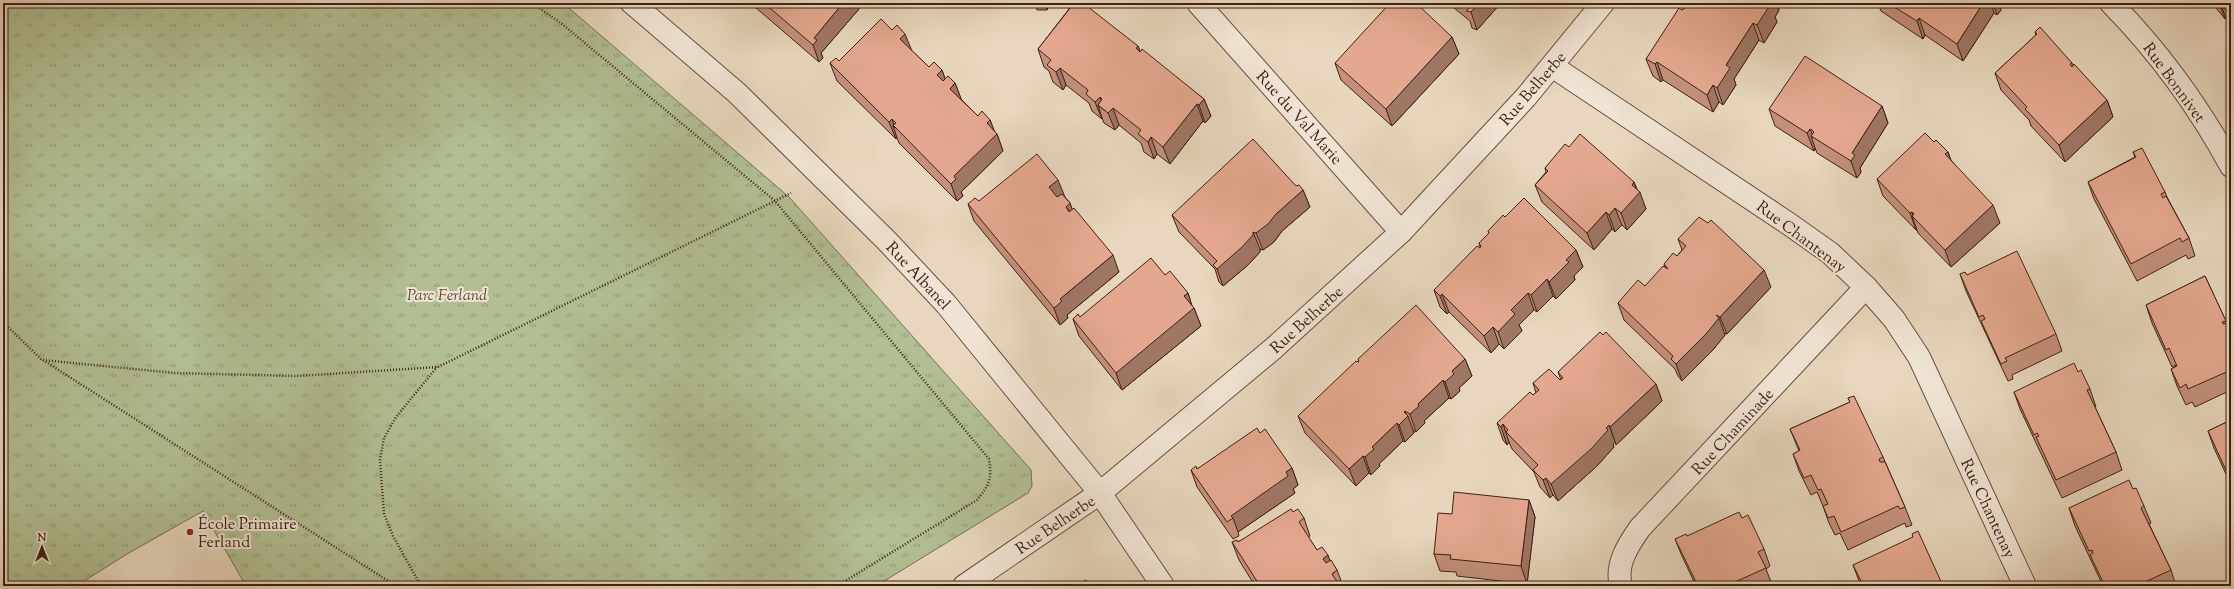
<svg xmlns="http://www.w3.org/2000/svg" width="2234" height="589" font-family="'Sorts Mill Goudy',serif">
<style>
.park{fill:url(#park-tufts);stroke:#787054}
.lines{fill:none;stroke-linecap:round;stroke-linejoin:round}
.minor-casing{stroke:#694e3e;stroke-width:24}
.path{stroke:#3f2113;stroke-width:2.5;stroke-dasharray:1 2;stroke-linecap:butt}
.minor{stroke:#f0e5d5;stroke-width:22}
.wall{fill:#c4907c;stroke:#3f2113}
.shaded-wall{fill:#a07665;stroke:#3f2113}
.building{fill:#e4a890;stroke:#3f2113}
.poi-dot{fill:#8f2418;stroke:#f0e5d5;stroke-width:1.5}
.labels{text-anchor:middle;stroke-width:4;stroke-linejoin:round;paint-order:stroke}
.street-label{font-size:16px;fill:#3f2113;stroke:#f0e5d5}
.park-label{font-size:16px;font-style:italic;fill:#5c4833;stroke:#f0e5d5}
.poi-label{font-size:16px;fill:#3f2113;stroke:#f0e5d5;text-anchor:start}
</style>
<defs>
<pattern id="park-tufts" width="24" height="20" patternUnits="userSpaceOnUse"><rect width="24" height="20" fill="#b2bf94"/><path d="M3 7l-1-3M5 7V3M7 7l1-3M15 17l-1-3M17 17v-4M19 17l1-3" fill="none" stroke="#929b78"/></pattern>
</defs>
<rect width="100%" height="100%" fill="#e8d7be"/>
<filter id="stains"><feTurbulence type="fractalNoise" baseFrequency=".005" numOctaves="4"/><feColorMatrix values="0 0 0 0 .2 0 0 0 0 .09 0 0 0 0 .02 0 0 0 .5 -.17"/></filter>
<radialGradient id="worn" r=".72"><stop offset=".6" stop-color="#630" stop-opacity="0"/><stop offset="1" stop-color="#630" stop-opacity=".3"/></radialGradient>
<path class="park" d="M 3,3 L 563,3 L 789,197 L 1031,470 L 1032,486 L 1028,493 L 876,586 L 246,586 L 203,511 L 127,554 L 76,586 L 3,586 Z"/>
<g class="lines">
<defs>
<g id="minor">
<path d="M 632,3 L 737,93 L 887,241 L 946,304 L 1100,493 L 1163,586"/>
<path d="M 1198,3 L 1401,232"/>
<path d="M 2111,3 C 2159,52 2199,107 2231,166"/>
<path d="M 1552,66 L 1789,224 L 1830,253 L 1866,287 L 1894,319 L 1919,357 L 2025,586"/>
<path d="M 964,586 L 1100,493 L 1274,348 L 1401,232 L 1526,97 L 1603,3"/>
<path d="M 1621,586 C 1615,565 1628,545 1640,528 L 1866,287"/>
</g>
</defs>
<use href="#minor" class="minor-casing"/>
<g class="path">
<path d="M 532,3 L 562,24 L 775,201 L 989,459 C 992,478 990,484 977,500 L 837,586"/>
<path d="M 3,320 L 6,325 L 42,360 L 175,373 L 297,376 L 438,367 L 791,193"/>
<path d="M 43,360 L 396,586"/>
<path d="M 421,586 L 393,536 L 384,514 L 380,460 L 384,438 L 396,417 L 437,367"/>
</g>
<use href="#minor" class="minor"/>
</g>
<g class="wall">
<path d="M 754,3 L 857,3 L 859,9 L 821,53 L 823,58 L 819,62 L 755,7 Z"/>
<path d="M 980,3 L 1048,3 L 1047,10 L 1037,10 L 1036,6 L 980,4 Z"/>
<path d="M 1448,3 L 1501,3 L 1477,30 L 1472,28 L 1470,21 Z"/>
<path d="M 1684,3 L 1777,3 L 1779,10 L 1775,17 L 1777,22 L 1764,43 L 1759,40 L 1734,79 L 1736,85 L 1723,105 L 1719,102 L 1713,112 L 1663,80 L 1661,82 L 1653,76 L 1646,59 L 1682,10 L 1685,8 Z"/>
<path d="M 1878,3 L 1998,3 L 2001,10 L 1997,15 L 1994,13 L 1963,61 L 1925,35 L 1923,39 L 1881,11 Z"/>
<path d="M 2212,3 L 2231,3 L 2231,26 L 2228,22 L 2226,18 L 2225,19 Z"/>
<path d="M 1068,5 L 1138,46 L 1140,51 L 1204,99 L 1211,116 L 1205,123 L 1203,121 L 1170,164 L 1157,154 L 1154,159 L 1144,152 L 1141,143 L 1119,125 L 1115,130 L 1104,123 L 1102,118 L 1102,119 L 1092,111 L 1089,103 L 1066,85 L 1063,90 L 1053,82 L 1049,71 L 1044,67 L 1038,49 L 1069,9 Z"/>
<path d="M 2035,32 L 2072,63 L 2073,65 L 2107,100 L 2113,117 L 2065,162 L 2031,126 L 2029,120 L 2001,90 L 1995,73 L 2036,35 Z"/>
<path d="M 1452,37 L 1459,54 L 1392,126 L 1341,80 L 1335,63 Z"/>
<path d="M 911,50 L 929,67 L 942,70 L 945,79 L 955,83 L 961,99 L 978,116 L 990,120 L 994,131 L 997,134 L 1003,151 L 961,192 L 963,196 L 957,201 L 899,143 L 897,138 L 896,139 L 837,81 L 830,63 L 839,61 Z"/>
<path d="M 1882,106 L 1888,123 L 1860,168 L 1861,172 L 1857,178 L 1817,153 L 1815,148 L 1814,151 L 1775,126 L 1769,109 Z"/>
<path d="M 1934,142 L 1948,152 L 1951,160 L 2000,223 L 1951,267 L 1918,233 L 1917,230 L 1916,230 L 1883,196 L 1877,179 Z"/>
<path d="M 1569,147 L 1634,182 L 1646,209 L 1627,230 L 1622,225 L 1615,232 L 1612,229 L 1594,250 L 1542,202 L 1535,185 L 1546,172 L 1545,168 Z"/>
<path d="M 2133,152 L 2165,192 L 2167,197 L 2189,238 L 2195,256 L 2188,259 L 2186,255 L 2137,281 L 2094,199 L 2088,182 L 2135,157 Z"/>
<path d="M 1296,186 L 1303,190 L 1310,207 L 1282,231 L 1274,242 L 1263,250 L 1260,249 L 1260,252 L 1248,265 L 1223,286 L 1219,282 L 1215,269 L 1179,232 L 1172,215 Z"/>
<path d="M 1065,197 L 1070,203 L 1072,210 L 1119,272 L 1067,315 L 1068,318 L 1060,325 L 974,221 L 968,204 L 979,201 Z"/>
<path d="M 1505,217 L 1576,250 L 1583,267 L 1574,276 L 1575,280 L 1556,299 L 1553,296 L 1537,312 L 1534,310 L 1519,325 L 1522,331 L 1504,349 L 1499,344 L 1491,353 L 1449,312 L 1447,314 L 1440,307 L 1434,290 L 1480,247 L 1479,243 L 1489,233 L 1488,231 Z"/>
<path d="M 1678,239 L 1771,287 L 1727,334 L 1724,333 L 1725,335 L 1712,351 L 1682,381 L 1678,376 L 1675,369 L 1624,320 L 1618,303 L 1645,286 L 1665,267 L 1664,264 L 1677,256 L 1682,250 Z"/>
<path d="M 1960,274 L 1967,275 L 2056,334 L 2062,351 L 2012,375 L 2013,379 L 2008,381 L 1966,291 Z"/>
<path d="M 1165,275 L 1188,293 L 1192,306 L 1194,308 L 1201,326 L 1122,390 L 1079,336 L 1073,319 L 1080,317 Z"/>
<path d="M 2205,276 L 2231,332 L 2231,390 L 2195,407 L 2192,402 L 2186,405 L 2177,386 L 2171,369 L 2176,366 L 2175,365 L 2172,367 L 2152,323 L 2146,305 Z"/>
<path d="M 1465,359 L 1472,376 L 1459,388 L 1460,391 L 1451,399 L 1449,398 L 1424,421 L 1425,423 L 1416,432 L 1413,430 L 1414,433 L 1405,442 L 1403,441 L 1379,464 L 1380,466 L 1371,475 L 1369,473 L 1356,486 L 1305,433 L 1298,416 L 1359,362 Z"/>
<path d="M 1558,372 L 1656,384 L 1662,401 L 1616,445 L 1615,442 L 1613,444 L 1614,447 L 1597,466 L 1558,501 L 1553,495 L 1550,498 L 1540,487 L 1534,472 L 1512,449 L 1509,442 L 1507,445 L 1503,440 L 1497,423 L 1536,393 L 1533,383 L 1560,380 L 1561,380 Z"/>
<path d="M 2090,389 L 2096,407 L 2095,407 L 2116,452 L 2122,470 L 2062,498 L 2020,409 L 2014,392 Z"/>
<path d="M 1848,398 L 1883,457 L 1905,507 L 1912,525 L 1906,527 L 1905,523 L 1848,550 L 1840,533 L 1835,535 L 1829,523 L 1823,506 L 1817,492 L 1811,495 L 1799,471 L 1793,454 L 1799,451 L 1790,429 L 1850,402 Z"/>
<path d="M 2231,420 L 2231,485 L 2214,448 L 2208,431 Z"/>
<path d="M 1260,433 L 1292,468 L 1298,485 L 1293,489 L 1295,493 L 1238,532 L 1239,536 L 1233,539 L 1197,487 L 1191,470 L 1197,469 Z"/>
<path d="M 2133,489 L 2144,506 L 2151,523 L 2149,524 L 2171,570 L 2176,586 L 2103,586 L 2075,526 L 2069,508 Z"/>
<path d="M 1529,500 L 1535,517 L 1527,584 L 1457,576 L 1456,572 L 1440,571 L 1434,554 L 1452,514 Z"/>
<path d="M 1293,512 L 1304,518 L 1310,536 L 1308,537 L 1317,550 L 1330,561 L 1337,570 L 1343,586 L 1255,586 L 1239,560 L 1232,542 L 1238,542 Z"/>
<path d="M 1742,518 L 1764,549 L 1770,566 L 1766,569 L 1772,585 L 1770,586 L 1696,586 L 1682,556 L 1675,539 L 1687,536 Z"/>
<path d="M 1853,565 L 1943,586 L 1861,586 Z"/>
</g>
<g class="shaded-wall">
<path d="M 843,3 L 857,3 L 859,9 L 821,53 L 823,58 L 819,62 L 813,45 L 814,38 Z"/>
<path d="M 1045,3 L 1048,3 L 1047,10 Z"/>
<path d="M 1479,3 L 1501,3 L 1477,30 L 1471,12 Z"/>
<path d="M 1767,3 L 1777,3 L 1779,10 L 1775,17 L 1777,22 L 1764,43 L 1757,25 Z"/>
<path d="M 1983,3 L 1991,3 L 1994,13 L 1963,61 L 1957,44 Z"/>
<path d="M 1993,3 L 1998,3 L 2001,10 L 1997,15 Z"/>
<path d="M 2219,3 L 2224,3 L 2221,5 L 2226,18 L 2225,19 Z"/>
<path d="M 1919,18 L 1925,35 L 1923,39 L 1917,21 Z"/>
<path d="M 1753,23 L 1759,40 L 1734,79 L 1736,85 L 1723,105 L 1717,88 L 1726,65 Z"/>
<path d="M 905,34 L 912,51 L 900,39 Z"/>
<path d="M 1452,37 L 1459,54 L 1392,126 L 1386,109 Z"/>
<path d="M 1138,46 L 1144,63 L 1136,48 Z"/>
<path d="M 1657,62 L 1663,80 L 1661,82 L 1655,64 Z"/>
<path d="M 1060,68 L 1066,85 L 1063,90 L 1056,72 Z"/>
<path d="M 942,70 L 948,87 L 937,75 Z"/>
<path d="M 955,83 L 962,101 L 950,89 Z"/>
<path d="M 1713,85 L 1719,102 L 1713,112 L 1707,95 Z"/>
<path d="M 1100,97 L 1105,111 L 1098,105 L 1102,118 L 1102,119 L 1095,102 Z"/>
<path d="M 1204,99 L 1211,116 L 1205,123 L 1199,105 Z"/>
<path d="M 2107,100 L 2113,117 L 2065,162 L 2059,145 Z"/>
<path d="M 1197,104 L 1203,121 L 1170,164 L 1163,147 Z"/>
<path d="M 1882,106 L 1888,123 L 1860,168 L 1861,172 L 1857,178 L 1851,161 L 1852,153 Z"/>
<path d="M 1113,108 L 1119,125 L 1115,130 L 1108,113 Z"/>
<path d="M 892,119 L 895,128 L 893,125 L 897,138 L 896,139 L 889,122 Z"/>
<path d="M 990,120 L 996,135 L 997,134 L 1003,151 L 961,192 L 963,196 L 957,201 L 951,184 L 954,176 L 987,123 Z"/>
<path d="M 1810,129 L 1814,138 L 1811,136 L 1815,148 L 1814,151 L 1807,133 Z"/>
<path d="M 1151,137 L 1157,154 L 1154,159 L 1148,142 Z"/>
<path d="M 1948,152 L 1954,170 L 1945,154 Z"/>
<path d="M 1058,180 L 1065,197 L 1056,205 L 1049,187 Z"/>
<path d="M 1634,182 L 1638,194 L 1640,192 L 1646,209 L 1627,230 L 1621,213 L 1632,185 Z"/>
<path d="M 1303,190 L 1310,207 L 1282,231 L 1274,242 L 1263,250 L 1256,233 L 1276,214 Z"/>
<path d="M 1070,203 L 1076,220 L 1066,207 Z"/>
<path d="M 1993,205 L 2000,223 L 1951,267 L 1945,250 Z"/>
<path d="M 1615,208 L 1622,225 L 1615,232 L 1609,215 Z"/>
<path d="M 1606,212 L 1612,229 L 1594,250 L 1587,233 Z"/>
<path d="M 1912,212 L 1914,218 L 1912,216 L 1917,230 L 1916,230 L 1910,213 Z"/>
<path d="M 1253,232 L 1260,249 L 1260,252 L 1248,265 L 1223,286 L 1217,269 Z"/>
<path d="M 1576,250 L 1583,267 L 1574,276 L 1575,280 L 1556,299 L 1549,282 L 1566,260 Z"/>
<path d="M 1113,255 L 1119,272 L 1067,315 L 1068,318 L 1060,325 L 1054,308 L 1060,299 Z"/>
<path d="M 1764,270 L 1771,287 L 1727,334 L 1720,317 Z"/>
<path d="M 1547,279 L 1553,296 L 1537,312 L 1531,295 Z"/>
<path d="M 1188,293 L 1193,309 L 1194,308 L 1201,326 L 1122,390 L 1116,373 L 1184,296 Z"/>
<path d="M 1528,293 L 1534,310 L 1519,325 L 1522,331 L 1504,349 L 1498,332 L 1511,310 Z"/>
<path d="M 1442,294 L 1449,312 L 1447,314 L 1440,296 Z"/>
<path d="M 1719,318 L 1725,335 L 1712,351 L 1682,381 L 1676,364 Z"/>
<path d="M 1493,327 L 1499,344 L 1491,353 L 1484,336 Z"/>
<path d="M 1465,359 L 1472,376 L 1459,388 L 1460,391 L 1451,399 L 1445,382 L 1452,371 Z"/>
<path d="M 1443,380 L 1449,398 L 1424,421 L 1425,423 L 1416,432 L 1410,414 L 1418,404 Z"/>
<path d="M 1656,384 L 1662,401 L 1616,445 L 1610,427 Z"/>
<path d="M 1405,411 L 1407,417 L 1408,416 L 1414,433 L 1405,442 L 1399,425 L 1404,412 Z"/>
<path d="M 1397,423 L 1403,441 L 1379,464 L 1380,466 L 1371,475 L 1365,457 L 1372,447 Z"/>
<path d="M 1503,424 L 1509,442 L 1507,445 L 1501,427 Z"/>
<path d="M 1609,425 L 1615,442 L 1613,444 L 1614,447 L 1597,466 L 1558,501 L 1551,484 Z"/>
<path d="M 1363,456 L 1369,473 L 1356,486 L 1349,469 Z"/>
<path d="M 1292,468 L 1298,485 L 1293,489 L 1295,493 L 1238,532 L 1233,518 L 1231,516 L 1286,472 Z"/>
<path d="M 1546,478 L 1553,495 L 1550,498 L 1543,480 Z"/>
<path d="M 1529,500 L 1535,517 L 1527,584 L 1521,566 Z"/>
<path d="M 1328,555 L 1334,573 L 1329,576 L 1323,559 Z"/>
</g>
<g class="building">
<path d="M 764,3 L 843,3 L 814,38 L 817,40 L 813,45 Z"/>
<path d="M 1069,3 L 1083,3 L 1138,46 L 1136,48 L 1140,52 L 1142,49 L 1204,99 L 1199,105 L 1197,104 L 1163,147 L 1151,137 L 1148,142 L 1138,134 L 1141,130 L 1113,108 L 1108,113 L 1098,105 L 1102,99 L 1100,97 L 1095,102 L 1086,94 L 1088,90 L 1060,68 L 1056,72 L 1047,65 L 1051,60 L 1038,49 L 1071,7 L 1068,5 Z"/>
<path d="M 1390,3 L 1416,3 L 1452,37 L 1386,109 L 1335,63 Z"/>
<path d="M 1463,3 L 1479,3 L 1471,12 L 1466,11 L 1469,8 Z"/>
<path d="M 1684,3 L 1767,3 L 1770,5 L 1757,25 L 1753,23 L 1726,65 L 1730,68 L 1717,88 L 1713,85 L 1707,95 L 1657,62 L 1655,64 L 1646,59 L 1679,8 L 1682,10 L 1686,7 L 1684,4 Z"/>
<path d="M 1888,3 L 1983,3 L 1957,44 L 1919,18 L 1917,21 Z"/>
<path d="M 2223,3 L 2231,3 L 2231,17 L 2221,5 Z"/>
<path d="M 881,19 L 892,30 L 897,25 L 905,34 L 900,39 L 929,67 L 934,62 L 942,70 L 937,75 L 943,81 L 948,76 L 955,83 L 950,89 L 978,116 L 982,111 L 990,120 L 987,123 L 997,134 L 954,176 L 956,179 L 951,184 L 893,125 L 896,123 L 892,119 L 889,122 L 830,63 L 836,58 L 839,61 Z"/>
<path d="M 2040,27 L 2072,63 L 2070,64 L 2072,67 L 2074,64 L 2107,100 L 2059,145 L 2025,109 L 2027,107 L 1995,73 L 2037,34 L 2035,32 Z"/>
<path d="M 1805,56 L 1882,106 L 1852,153 L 1855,155 L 1851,161 L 1811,136 L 1814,132 L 1812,130 L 1810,129 L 1807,133 L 1769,109 Z"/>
<path d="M 1925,133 L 1934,142 L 1936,140 L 1948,152 L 1945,154 L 1993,205 L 1945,250 L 1912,216 L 1914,214 L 1912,212 L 1910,213 L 1877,179 Z"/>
<path d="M 1580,134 L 1634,182 L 1632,185 L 1640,192 L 1621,213 L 1615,208 L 1609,215 L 1606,212 L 1587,233 L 1535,185 L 1548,171 L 1545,168 L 1565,144 L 1569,147 Z"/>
<path d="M 1253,139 L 1296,186 L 1299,185 L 1303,190 L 1276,214 L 1268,224 L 1256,233 L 1253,232 L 1253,235 L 1242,247 L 1217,269 L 1213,265 L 1217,261 L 1172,215 Z"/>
<path d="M 2142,148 L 2165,192 L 2161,194 L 2163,198 L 2166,196 L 2189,238 L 2182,242 L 2180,238 L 2131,264 L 2088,182 L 2136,157 L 2133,152 Z"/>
<path d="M 1037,154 L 1058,180 L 1049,187 L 1057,197 L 1062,194 L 1070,203 L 1066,207 L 1069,212 L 1074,208 L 1113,255 L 1060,299 L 1062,301 L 1054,308 L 968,204 L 975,198 L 979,201 Z"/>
<path d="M 1524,198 L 1576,250 L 1566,260 L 1569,262 L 1549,282 L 1547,279 L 1531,295 L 1528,293 L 1511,310 L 1515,314 L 1498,332 L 1493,327 L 1484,336 L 1442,294 L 1440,296 L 1434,290 L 1477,246 L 1480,248 L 1481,246 L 1479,243 L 1489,233 L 1488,231 L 1503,215 L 1505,217 Z"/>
<path d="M 1699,217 L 1708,223 L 1711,220 L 1764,270 L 1720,317 L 1716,315 L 1719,318 L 1706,334 L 1676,364 L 1671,359 L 1673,356 L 1618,303 L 1638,280 L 1645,286 L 1663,266 L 1668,269 L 1664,264 L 1673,253 L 1677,256 L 1686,246 L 1678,239 Z"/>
<path d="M 2017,251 L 2056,334 L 2005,358 L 2007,361 L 2001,364 L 1981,321 L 1985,319 L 1983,315 L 1979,317 L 1960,274 L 1965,272 L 1967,275 Z"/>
<path d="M 1151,258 L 1165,275 L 1170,271 L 1188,293 L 1184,296 L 1194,308 L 1116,373 L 1073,319 L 1078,314 L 1080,317 Z"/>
<path d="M 2205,276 L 2226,321 L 2222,322 L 2223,324 L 2227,323 L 2231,332 L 2231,370 L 2188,389 L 2186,384 L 2180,388 L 2171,369 L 2177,366 L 2169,348 L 2166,350 L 2146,305 Z"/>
<path d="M 1416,305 L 1465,359 L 1452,371 L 1454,374 L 1445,382 L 1443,380 L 1418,404 L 1419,406 L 1410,414 L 1405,411 L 1404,412 L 1408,416 L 1399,425 L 1397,423 L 1372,447 L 1374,449 L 1365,457 L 1363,456 L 1349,469 L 1298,416 L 1356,361 L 1359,362 L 1358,359 Z"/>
<path d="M 1600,332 L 1603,335 L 1606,332 L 1656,384 L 1610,427 L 1609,425 L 1606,428 L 1608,430 L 1591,449 L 1551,484 L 1546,478 L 1543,480 L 1533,470 L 1538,465 L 1506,432 L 1508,430 L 1503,424 L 1501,427 L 1497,423 L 1530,392 L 1533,395 L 1539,390 L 1533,383 L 1549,369 L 1560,380 L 1563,378 L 1558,372 Z"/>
<path d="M 2074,363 L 2078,372 L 2081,370 L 2090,389 L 2087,390 L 2116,452 L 2056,480 L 2036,437 L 2039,436 L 2037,433 L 2034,435 L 2014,392 Z"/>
<path d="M 1854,396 L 1883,457 L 1879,459 L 1880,462 L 1885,462 L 1905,507 L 1900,509 L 1898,506 L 1841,532 L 1834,516 L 1828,518 L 1823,506 L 1828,504 L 1821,489 L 1818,490 L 1811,475 L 1804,478 L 1793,454 L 1800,450 L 1790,429 L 1850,402 L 1848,398 Z"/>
<path d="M 2231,420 L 2231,481 L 2208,431 Z"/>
<path d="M 1257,428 L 1260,433 L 1265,429 L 1292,468 L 1286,472 L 1288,476 L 1231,516 L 1233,518 L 1227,522 L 1191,470 L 1196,466 L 1197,469 Z"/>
<path d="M 2129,480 L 2133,489 L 2136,488 L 2144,506 L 2141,508 L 2171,570 L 2136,586 L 2105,586 L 2090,555 L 2093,553 L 2092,550 L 2089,551 L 2069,508 Z"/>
<path d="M 1454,492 L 1529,500 L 1521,566 L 1450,559 L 1451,555 L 1434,554 L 1438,513 L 1452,514 Z"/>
<path d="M 1291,509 L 1293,512 L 1298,509 L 1304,518 L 1299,522 L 1317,550 L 1322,547 L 1328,555 L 1323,559 L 1326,563 L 1331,560 L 1337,570 L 1332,574 L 1340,586 L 1260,586 L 1232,542 L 1237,540 L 1238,542 Z"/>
<path d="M 1739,512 L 1742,518 L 1748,515 L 1764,549 L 1758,552 L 1766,568 L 1726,586 L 1698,586 L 1675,539 L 1686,534 L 1687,536 Z"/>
<path d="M 1918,531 L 1943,586 L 1861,586 L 1863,585 L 1853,565 L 1913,537 L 1912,534 Z"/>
<path d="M 1086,580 L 1089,585 L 1088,586 L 1076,586 Z"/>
</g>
<circle class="poi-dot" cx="190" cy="532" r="4"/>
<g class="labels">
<g class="street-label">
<text transform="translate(2175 82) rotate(54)" y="6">Rue Bonnivet</text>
<text transform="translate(1532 88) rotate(-49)" y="6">Rue Belherbe</text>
<text transform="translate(1300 117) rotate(48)" y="6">Rue du Val Marie</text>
<text transform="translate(1802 236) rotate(37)" y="6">Rue Chantenay</text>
<text transform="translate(919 275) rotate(47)" y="6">Rue Albanel</text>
<text transform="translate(1306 319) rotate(-42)" y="6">Rue Belherbe</text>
<text transform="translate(1732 431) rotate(-47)" y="6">Rue Chaminade</text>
<text transform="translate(1989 508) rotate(65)" y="6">Rue Chantenay</text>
<text transform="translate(1055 524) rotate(-34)" y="6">Rue Belherbe</text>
</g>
<g class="park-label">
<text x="447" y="300">Parc Ferland</text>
</g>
<g class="poi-label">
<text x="198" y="529">École Primaire<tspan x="198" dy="18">Ferland</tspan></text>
</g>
</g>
<rect width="2234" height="589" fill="none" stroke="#e8d7be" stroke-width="16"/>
<rect x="4" y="4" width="2226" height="581" fill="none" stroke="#3f2113" stroke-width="2"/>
<rect x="8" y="8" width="2218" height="573" fill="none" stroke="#3f2113"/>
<g transform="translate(42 547)" stroke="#f0e5d5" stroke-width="3" paint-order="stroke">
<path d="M0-3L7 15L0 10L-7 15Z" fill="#3f2113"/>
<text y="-6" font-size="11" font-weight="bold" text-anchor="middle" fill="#3f2113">N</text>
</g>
<rect width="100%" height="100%" filter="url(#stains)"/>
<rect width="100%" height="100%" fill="url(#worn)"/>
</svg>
